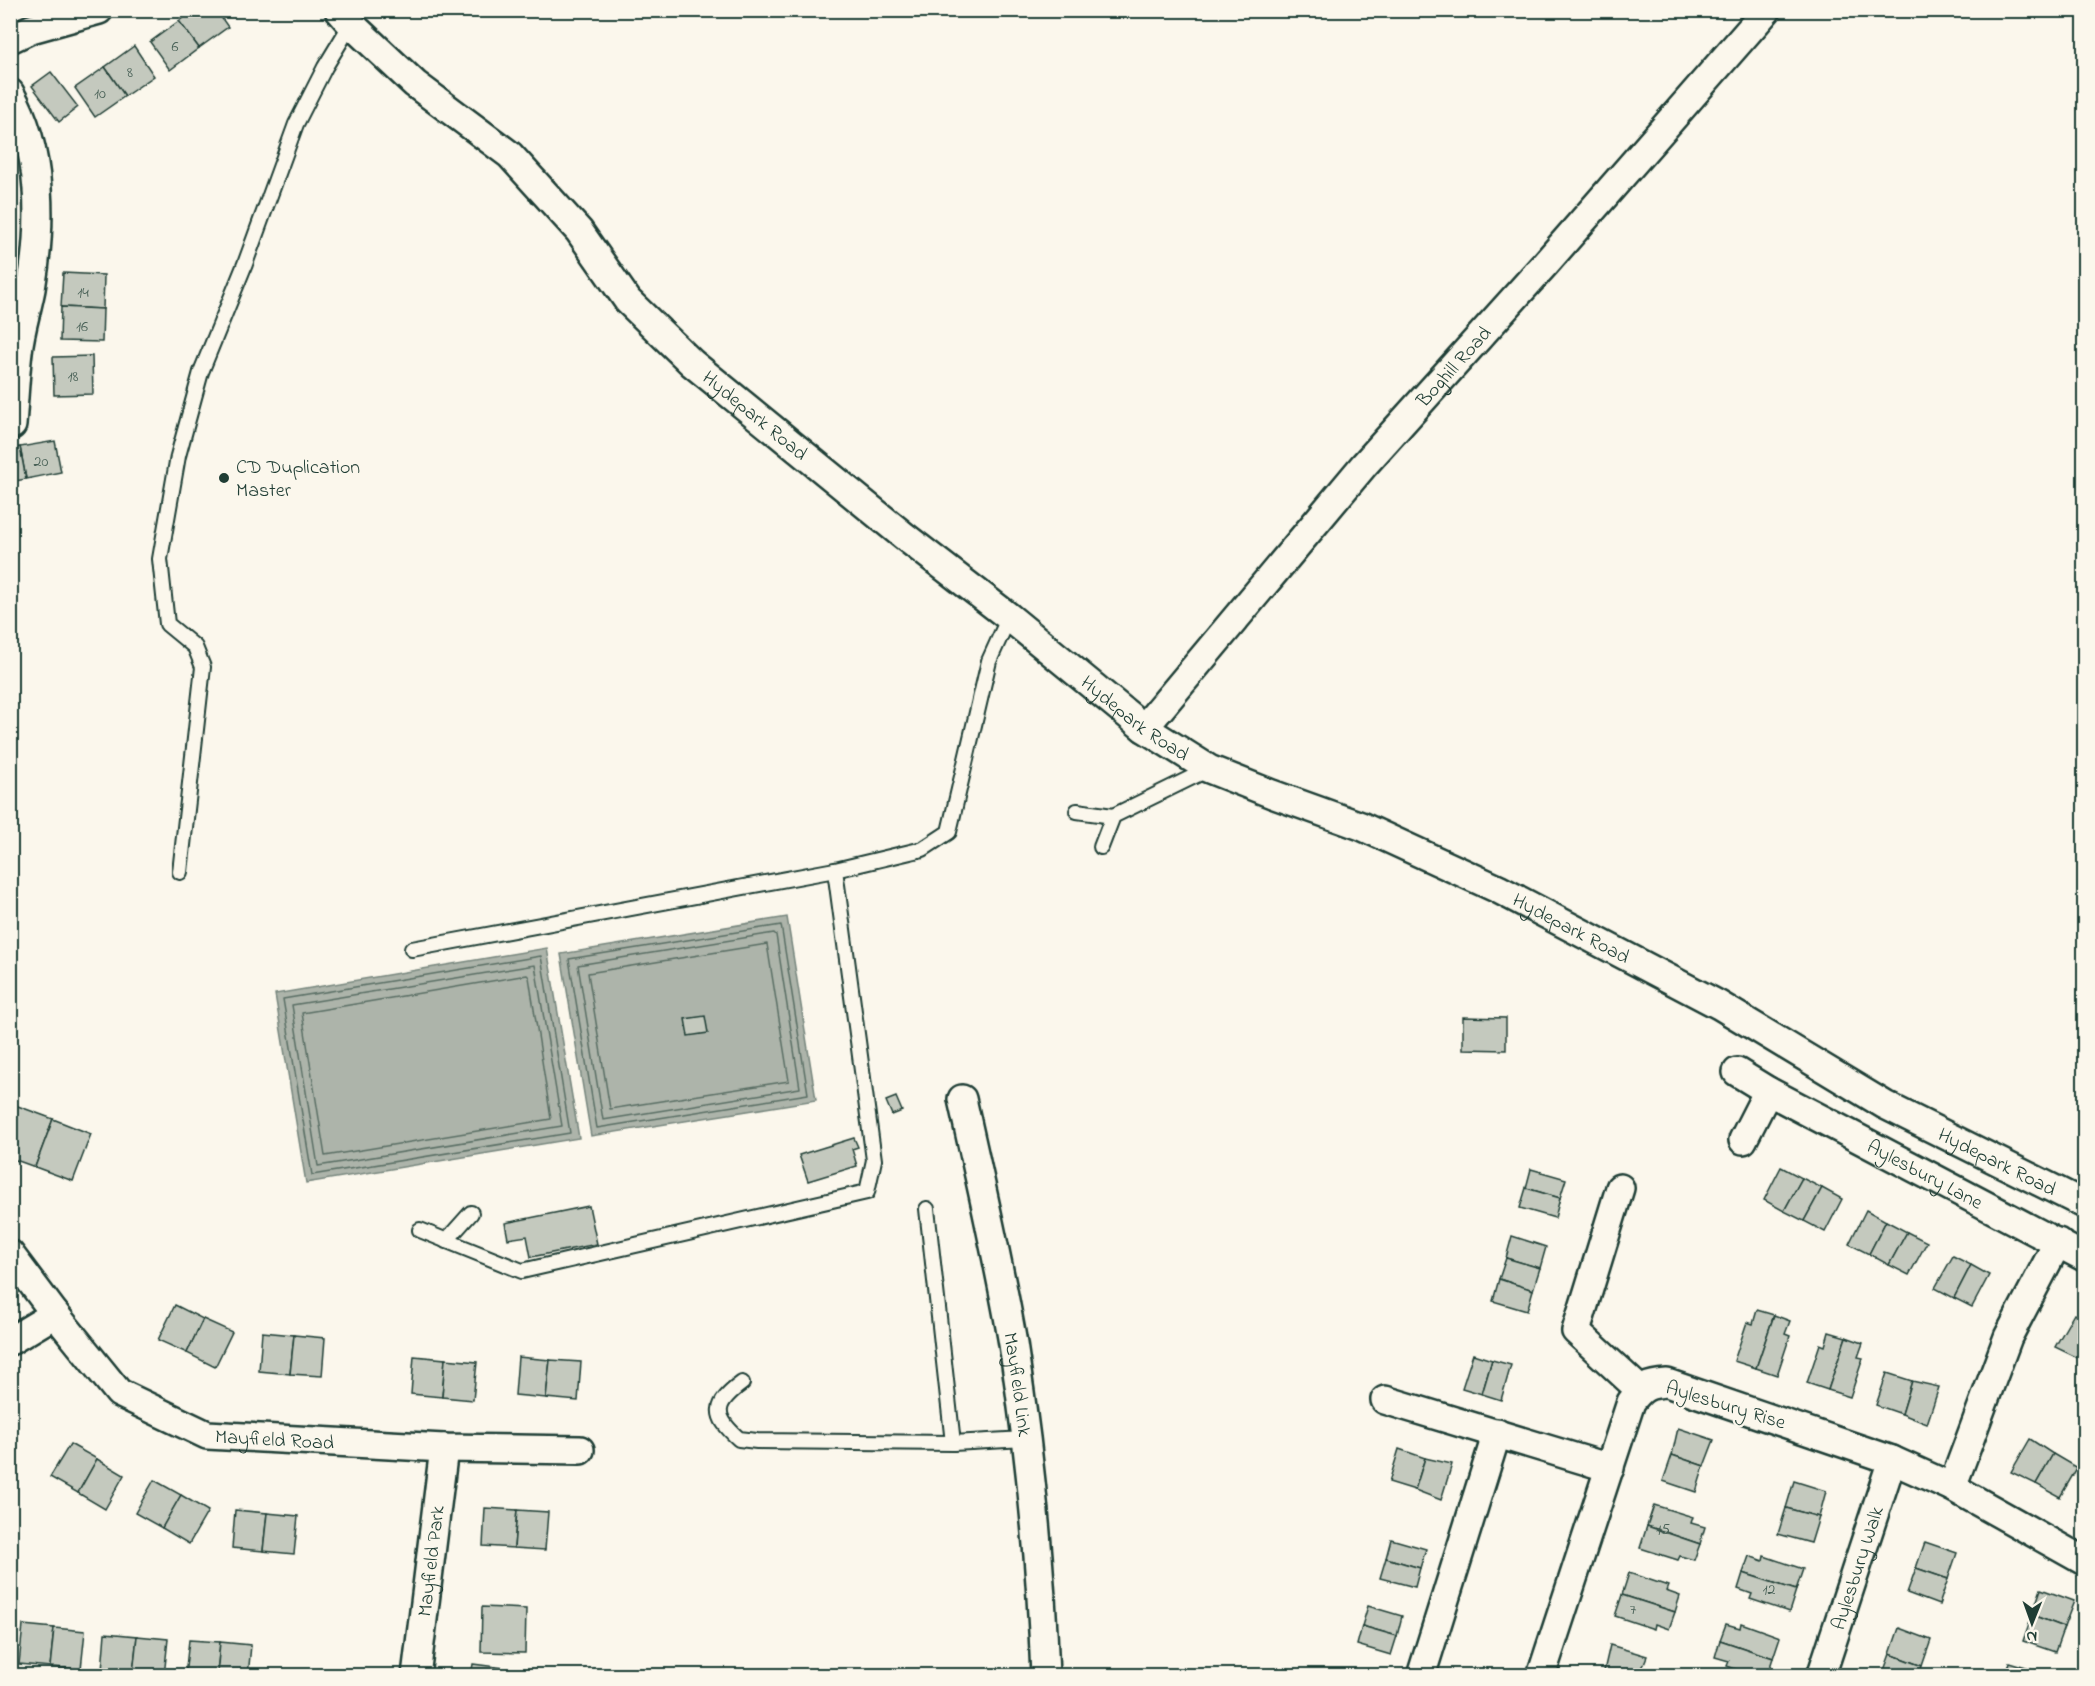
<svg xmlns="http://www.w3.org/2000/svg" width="2095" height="1686" font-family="'Indie Flower',sans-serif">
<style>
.water{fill:#adb4aa;stroke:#74847b;stroke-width:1.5}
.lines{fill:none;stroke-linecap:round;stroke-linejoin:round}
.shore{stroke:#586d63;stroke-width:1.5}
.building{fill:#c4c9be;stroke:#1f3d34;stroke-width:1.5}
.lane-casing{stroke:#1f3d34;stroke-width:18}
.street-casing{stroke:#1f3d34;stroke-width:32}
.lane{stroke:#fbf7ec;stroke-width:14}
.street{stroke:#fbf7ec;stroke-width:27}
.poi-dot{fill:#1f3d34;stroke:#fbf7ec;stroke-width:2}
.labels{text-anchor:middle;stroke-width:4.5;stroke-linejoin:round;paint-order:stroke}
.number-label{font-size:16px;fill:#486056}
.street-label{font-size:20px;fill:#1f3d34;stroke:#fbf7ec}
.poi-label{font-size:20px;fill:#1f3d34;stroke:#fbf7ec;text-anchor:start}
</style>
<rect width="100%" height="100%" fill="#fbf7ec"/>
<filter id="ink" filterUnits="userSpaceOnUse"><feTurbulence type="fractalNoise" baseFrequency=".0167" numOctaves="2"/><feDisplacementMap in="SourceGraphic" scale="12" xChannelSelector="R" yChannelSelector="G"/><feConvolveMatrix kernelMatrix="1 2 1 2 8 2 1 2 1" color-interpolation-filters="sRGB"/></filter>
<g filter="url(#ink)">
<g class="water">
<path d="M 787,917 L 816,1100 L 591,1136 L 561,954 Z"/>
<path d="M 547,948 L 579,1138 L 306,1183 L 275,994 Z"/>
</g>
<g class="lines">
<g class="shore">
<path d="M 781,925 L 808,1094 L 597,1128 L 569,959 Z"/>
<path d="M 774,933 L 776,935 L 800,1088 L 603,1120 L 578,965 Z"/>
<path d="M 767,944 L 789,1081 L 610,1109 L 588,973 Z"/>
<path d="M 541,956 L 570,1133 L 312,1175 L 283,999 Z"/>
<path d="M 535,965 L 562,1126 L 318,1166 L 292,1005 Z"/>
<path d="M 527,975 L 529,977 L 551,1119 L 325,1156 L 302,1013 Z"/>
</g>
</g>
<g class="building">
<path d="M 193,10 L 216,10 L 228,27 L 199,48 L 179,21 Z"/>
<path d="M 179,21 L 199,48 L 170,70 L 150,42 Z"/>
<path d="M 134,46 L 154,76 L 125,96 L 105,67 Z"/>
<path d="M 105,67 L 125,96 L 95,117 L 75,88 Z"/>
<path d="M 51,72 L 78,107 L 59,122 L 32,86 Z"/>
<path d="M 63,273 L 104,275 L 103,309 L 61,307 Z"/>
<path d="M 61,307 L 103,309 L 102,342 L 60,341 Z"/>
<path d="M 92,356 L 93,394 L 54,395 L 53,357 Z"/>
<path d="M 55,441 L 61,472 L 26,479 L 20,447 Z"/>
<path d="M 20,447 L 26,479 L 10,482 L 10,449 Z"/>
<path d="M 705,1016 L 708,1033 L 688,1036 L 685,1019 Z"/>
<path d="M 1463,1017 L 1506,1018 L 1506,1050 L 1463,1049 Z"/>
<path d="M 896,1097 L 902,1111 L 892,1115 L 886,1101 Z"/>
<path d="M 15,1105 L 53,1119 L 35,1167 L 10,1158 L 10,1116 Z"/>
<path d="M 53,1119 L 91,1134 L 73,1181 L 35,1167 Z"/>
<path d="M 854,1138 L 858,1147 L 852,1149 L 857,1166 L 808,1181 L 799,1155 Z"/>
<path d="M 1781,1167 L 1802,1178 L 1784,1211 L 1764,1200 Z"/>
<path d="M 1531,1169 L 1566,1179 L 1560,1198 L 1526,1188 Z"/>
<path d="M 1802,1178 L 1822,1188 L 1804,1221 L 1784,1211 Z"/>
<path d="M 1526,1188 L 1560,1198 L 1555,1218 L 1520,1208 Z"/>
<path d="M 1822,1188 L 1842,1199 L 1825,1232 L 1804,1221 Z"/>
<path d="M 589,1206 L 597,1244 L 531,1257 L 527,1236 L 508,1239 L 505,1223 Z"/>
<path d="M 1866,1210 L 1886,1221 L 1869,1254 L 1849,1244 Z"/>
<path d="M 1886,1221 L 1907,1232 L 1889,1265 L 1869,1254 Z"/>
<path d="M 1907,1232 L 1927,1242 L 1909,1275 L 1889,1265 Z"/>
<path d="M 1512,1236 L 1546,1247 L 1540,1268 L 1506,1258 Z"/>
<path d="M 1953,1256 L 1971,1265 L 1954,1298 L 1935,1288 Z"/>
<path d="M 1506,1258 L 1540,1268 L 1533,1290 L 1499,1279 Z"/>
<path d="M 1971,1265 L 1989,1275 L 1972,1307 L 1954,1298 Z"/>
<path d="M 1499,1279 L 1533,1290 L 1527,1311 L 1493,1301 Z"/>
<path d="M 175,1305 L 203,1319 L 187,1353 L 158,1340 Z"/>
<path d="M 1757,1310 L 1774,1315 L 1756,1368 L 1734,1361 L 1747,1322 L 1753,1324 Z"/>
<path d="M 2074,1314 L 2084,1320 L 2084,1350 L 2080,1359 L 2055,1347 Z"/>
<path d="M 1774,1315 L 1790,1321 L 1785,1334 L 1790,1336 L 1777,1375 L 1756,1368 Z"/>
<path d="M 203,1319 L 232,1332 L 215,1367 L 187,1353 Z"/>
<path d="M 262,1332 L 294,1335 L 290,1374 L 259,1371 Z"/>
<path d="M 1829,1332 L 1846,1337 L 1828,1390 L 1807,1383 L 1820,1344 L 1825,1346 Z"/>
<path d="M 294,1335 L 325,1338 L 322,1376 L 290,1374 Z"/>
<path d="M 1846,1337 L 1863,1343 L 1858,1357 L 1863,1358 L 1850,1397 L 1828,1390 Z"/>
<path d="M 1473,1354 L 1492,1360 L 1482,1394 L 1462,1388 Z"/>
<path d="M 414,1356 L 445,1359 L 442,1397 L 411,1394 Z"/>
<path d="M 518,1357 L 550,1360 L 546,1398 L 515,1395 Z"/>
<path d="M 445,1359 L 477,1362 L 473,1400 L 442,1397 Z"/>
<path d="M 550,1360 L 581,1362 L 578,1401 L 546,1398 Z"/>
<path d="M 1492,1360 L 1511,1365 L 1501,1400 L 1482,1394 Z"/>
<path d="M 1887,1373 L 1912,1381 L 1902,1414 L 1876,1405 Z"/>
<path d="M 1912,1381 L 1939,1387 L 1927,1424 L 1902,1414 Z"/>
<path d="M 1678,1428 L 1714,1440 L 1704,1466 L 1672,1455 Z"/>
<path d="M 2030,1439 L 2053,1454 L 2036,1484 L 2011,1472 Z"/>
<path d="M 70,1444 L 97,1459 L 78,1493 L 50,1477 Z"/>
<path d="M 1399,1449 L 1425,1458 L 1415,1490 L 1389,1482 Z"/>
<path d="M 2053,1454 L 2077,1468 L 2060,1497 L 2036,1484 Z"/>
<path d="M 1672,1455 L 1704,1466 L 1696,1492 L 1663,1481 Z"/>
<path d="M 1425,1458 L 1452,1464 L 1441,1500 L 1415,1490 Z"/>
<path d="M 97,1459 L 124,1475 L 105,1509 L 78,1493 Z"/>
<path d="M 154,1480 L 181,1495 L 162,1528 L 135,1513 Z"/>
<path d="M 1794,1481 L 1826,1491 L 1819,1517 L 1786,1508 Z"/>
<path d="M 181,1495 L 208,1511 L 189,1544 L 162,1528 Z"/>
<path d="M 1654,1505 L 1693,1517 L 1691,1523 L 1705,1527 L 1700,1544 L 1647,1526 Z"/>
<path d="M 485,1508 L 517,1510 L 514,1548 L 483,1546 Z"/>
<path d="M 1786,1508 L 1819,1517 L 1811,1543 L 1778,1534 Z"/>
<path d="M 235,1510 L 267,1513 L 263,1551 L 232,1548 Z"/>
<path d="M 517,1510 L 548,1512 L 545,1550 L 514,1548 Z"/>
<path d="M 267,1513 L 298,1516 L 294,1554 L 263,1551 Z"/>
<path d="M 1647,1526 L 1700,1544 L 1694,1560 L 1680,1556 L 1678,1560 L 1640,1548 Z"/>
<path d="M 1391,1539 L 1426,1549 L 1420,1568 L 1386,1558 Z"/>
<path d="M 1925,1542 L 1957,1553 L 1948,1579 L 1916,1568 Z"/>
<path d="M 1749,1556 L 1763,1561 L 1764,1556 L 1803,1569 L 1796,1590 L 1743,1573 Z"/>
<path d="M 1386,1558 L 1420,1568 L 1415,1587 L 1380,1578 Z"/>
<path d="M 1916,1568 L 1948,1579 L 1939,1605 L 1907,1593 Z"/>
<path d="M 1629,1573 L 1668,1586 L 1666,1591 L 1680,1596 L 1675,1612 L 1622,1595 Z"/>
<path d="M 1743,1573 L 1796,1590 L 1789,1612 L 1750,1599 L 1752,1594 L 1738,1589 Z"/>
<path d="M 2041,1589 L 2074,1601 L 2064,1627 L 2032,1615 Z"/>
<path d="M 1622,1595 L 1675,1612 L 1669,1629 L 1655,1624 L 1654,1629 L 1615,1616 Z"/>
<path d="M 1368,1606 L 1402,1616 L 1397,1636 L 1362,1626 Z"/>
<path d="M 482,1607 L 526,1609 L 525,1653 L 481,1652 Z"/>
<path d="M 2032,1615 L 2064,1627 L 2055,1652 L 2023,1641 Z"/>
<path d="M 1741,1623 L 1780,1637 L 1773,1658 L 1720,1640 L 1726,1624 L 1740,1628 Z"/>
<path d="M 23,1625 L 54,1628 L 50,1667 L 19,1664 Z"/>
<path d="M 1362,1626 L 1397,1636 L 1391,1655 L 1357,1645 Z"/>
<path d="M 54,1628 L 85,1631 L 81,1669 L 50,1667 Z"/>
<path d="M 1899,1628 L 1931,1640 L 1922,1666 L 1890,1654 Z"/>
<path d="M 105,1633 L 137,1636 L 133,1674 L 102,1671 Z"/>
<path d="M 137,1636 L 168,1639 L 164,1676 L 133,1674 Z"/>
<path d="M 189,1640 L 220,1642 L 217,1676 L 185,1676 Z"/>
<path d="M 1720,1640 L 1773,1658 L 1767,1676 L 1755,1676 L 1727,1666 L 1729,1661 L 1715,1657 Z"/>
<path d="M 220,1642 L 251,1645 L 248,1676 L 217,1676 Z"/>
<path d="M 1610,1645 L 1647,1656 L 1639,1676 L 1617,1676 L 1604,1671 Z"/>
<path d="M 1890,1654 L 1922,1666 L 1918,1676 L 1882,1676 Z"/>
<path d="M 2009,1662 L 2050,1674 L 2049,1676 L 2005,1676 Z"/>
<path d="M 473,1664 L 511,1669 L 510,1676 L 471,1676 Z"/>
</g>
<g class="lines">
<defs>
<g id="lane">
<path d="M 1077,811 L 1113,816"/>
<path d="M 1101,847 L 1113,816 L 1209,769"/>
<path d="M 180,872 L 203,667 L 195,647 L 167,624 L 160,559 L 178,456 L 201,372 L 245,264 L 296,124 L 325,67 L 351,24"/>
<path d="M 412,949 L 835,870 L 923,849 L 949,832 L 989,661 L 1009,617"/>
<path d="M 927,1209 L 953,1443"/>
<path d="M 420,1230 L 522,1271 L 867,1192 L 874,1160 L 835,870"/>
<path d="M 446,1241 L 471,1213"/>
<path d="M 742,1383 C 714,1404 712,1415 739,1439 L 757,1441 L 953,1443 L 1025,1439"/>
</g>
<g id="street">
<path id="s1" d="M 339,10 L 351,24 L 415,84 L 510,155 L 579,231 L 628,301 L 692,363 L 904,536 L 1009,617 L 1144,728 L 1209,769 L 1272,794 L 1361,826 L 1498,889 L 1719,1005 L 1885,1105 L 2084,1204"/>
<path d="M 10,39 L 31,29 L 99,10"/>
<path d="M 10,93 C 43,150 42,226 31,289 C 27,310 20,331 18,352 C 15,376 14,401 12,425"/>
<path id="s2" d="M 1144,728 L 1364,465 L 1546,263 L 1767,10"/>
<path id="s3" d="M 1737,1072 L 1768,1091 L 2084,1257"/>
<path id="s4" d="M 962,1099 C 980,1180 999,1262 1013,1344 C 1030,1454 1041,1565 1045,1676"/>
<path d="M 1743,1140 L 1768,1091"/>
<path d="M 1620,1188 L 1576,1331 L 1640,1390"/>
<path id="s5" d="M 10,1254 L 55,1314 L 119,1393 L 207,1435 L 444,1448 L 580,1450"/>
<path d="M 10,1341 L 55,1314"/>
<path d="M 1385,1400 L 1610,1468"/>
<path d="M 1952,1487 L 2008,1337 L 2058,1242"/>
<path id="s6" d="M 416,1676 L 444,1448"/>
<path d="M 1421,1676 L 1497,1433"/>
<path d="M 1541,1676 L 1631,1402 C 1642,1387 1648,1384 1667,1383 L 1892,1460 L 1952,1487 L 2084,1561"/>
<path id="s7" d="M 1821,1676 L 1892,1460"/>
</g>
</defs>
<use href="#lane" class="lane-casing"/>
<use href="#street" class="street-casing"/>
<use href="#lane" class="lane"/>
<use href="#street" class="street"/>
</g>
</g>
<circle class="poi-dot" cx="224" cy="478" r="6"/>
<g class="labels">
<g class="number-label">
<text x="175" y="51">6</text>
<text x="130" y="77">8</text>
<text x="100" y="98">10</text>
<text x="83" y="297">14</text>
<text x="82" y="331">16</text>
<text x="73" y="381">18</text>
<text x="41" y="466">20</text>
<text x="1663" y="1534">15</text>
<text x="1769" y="1594">12</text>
<text x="1633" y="1614">7</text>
</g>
<g class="street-label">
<text dy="7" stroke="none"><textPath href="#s2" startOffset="476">Boghill Road</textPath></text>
<text dy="7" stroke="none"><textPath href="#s1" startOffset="584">Hydepark Road</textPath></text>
<text dy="7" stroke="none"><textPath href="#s1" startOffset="1070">Hydepark Road</textPath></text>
<text dy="7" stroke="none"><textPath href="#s1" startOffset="1556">Hydepark Road</textPath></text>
<text dy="7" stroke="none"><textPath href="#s1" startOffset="2042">Hydepark Road</textPath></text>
<text dy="7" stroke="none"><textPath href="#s3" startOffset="214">Aylesbury Lane</textPath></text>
<text dy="7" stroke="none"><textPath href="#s4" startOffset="291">Mayfield Link</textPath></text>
<text transform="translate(1726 1404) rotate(17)" y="7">Aylesbury Rise</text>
<text dy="7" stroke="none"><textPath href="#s5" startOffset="342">Mayfield Road</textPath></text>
<text dy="7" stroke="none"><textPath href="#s6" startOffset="116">Mayfield Park</textPath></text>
<text dy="7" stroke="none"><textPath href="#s7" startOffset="114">Aylesbury Walk</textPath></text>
</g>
<g class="poi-label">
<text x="236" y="473">CD Duplication<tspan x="236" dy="23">Master</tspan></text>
</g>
</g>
<rect width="2095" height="1686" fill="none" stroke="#fbf7ec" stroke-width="36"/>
<rect x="18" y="18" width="2059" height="1650" fill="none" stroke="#1f3d34" stroke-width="2" filter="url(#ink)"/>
<g transform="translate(2032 1623) rotate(181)" stroke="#fbf7ec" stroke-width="4.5" paint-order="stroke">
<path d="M0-4.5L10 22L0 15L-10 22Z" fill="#1f3d34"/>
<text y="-9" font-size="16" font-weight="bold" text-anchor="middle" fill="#1f3d34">N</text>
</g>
</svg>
